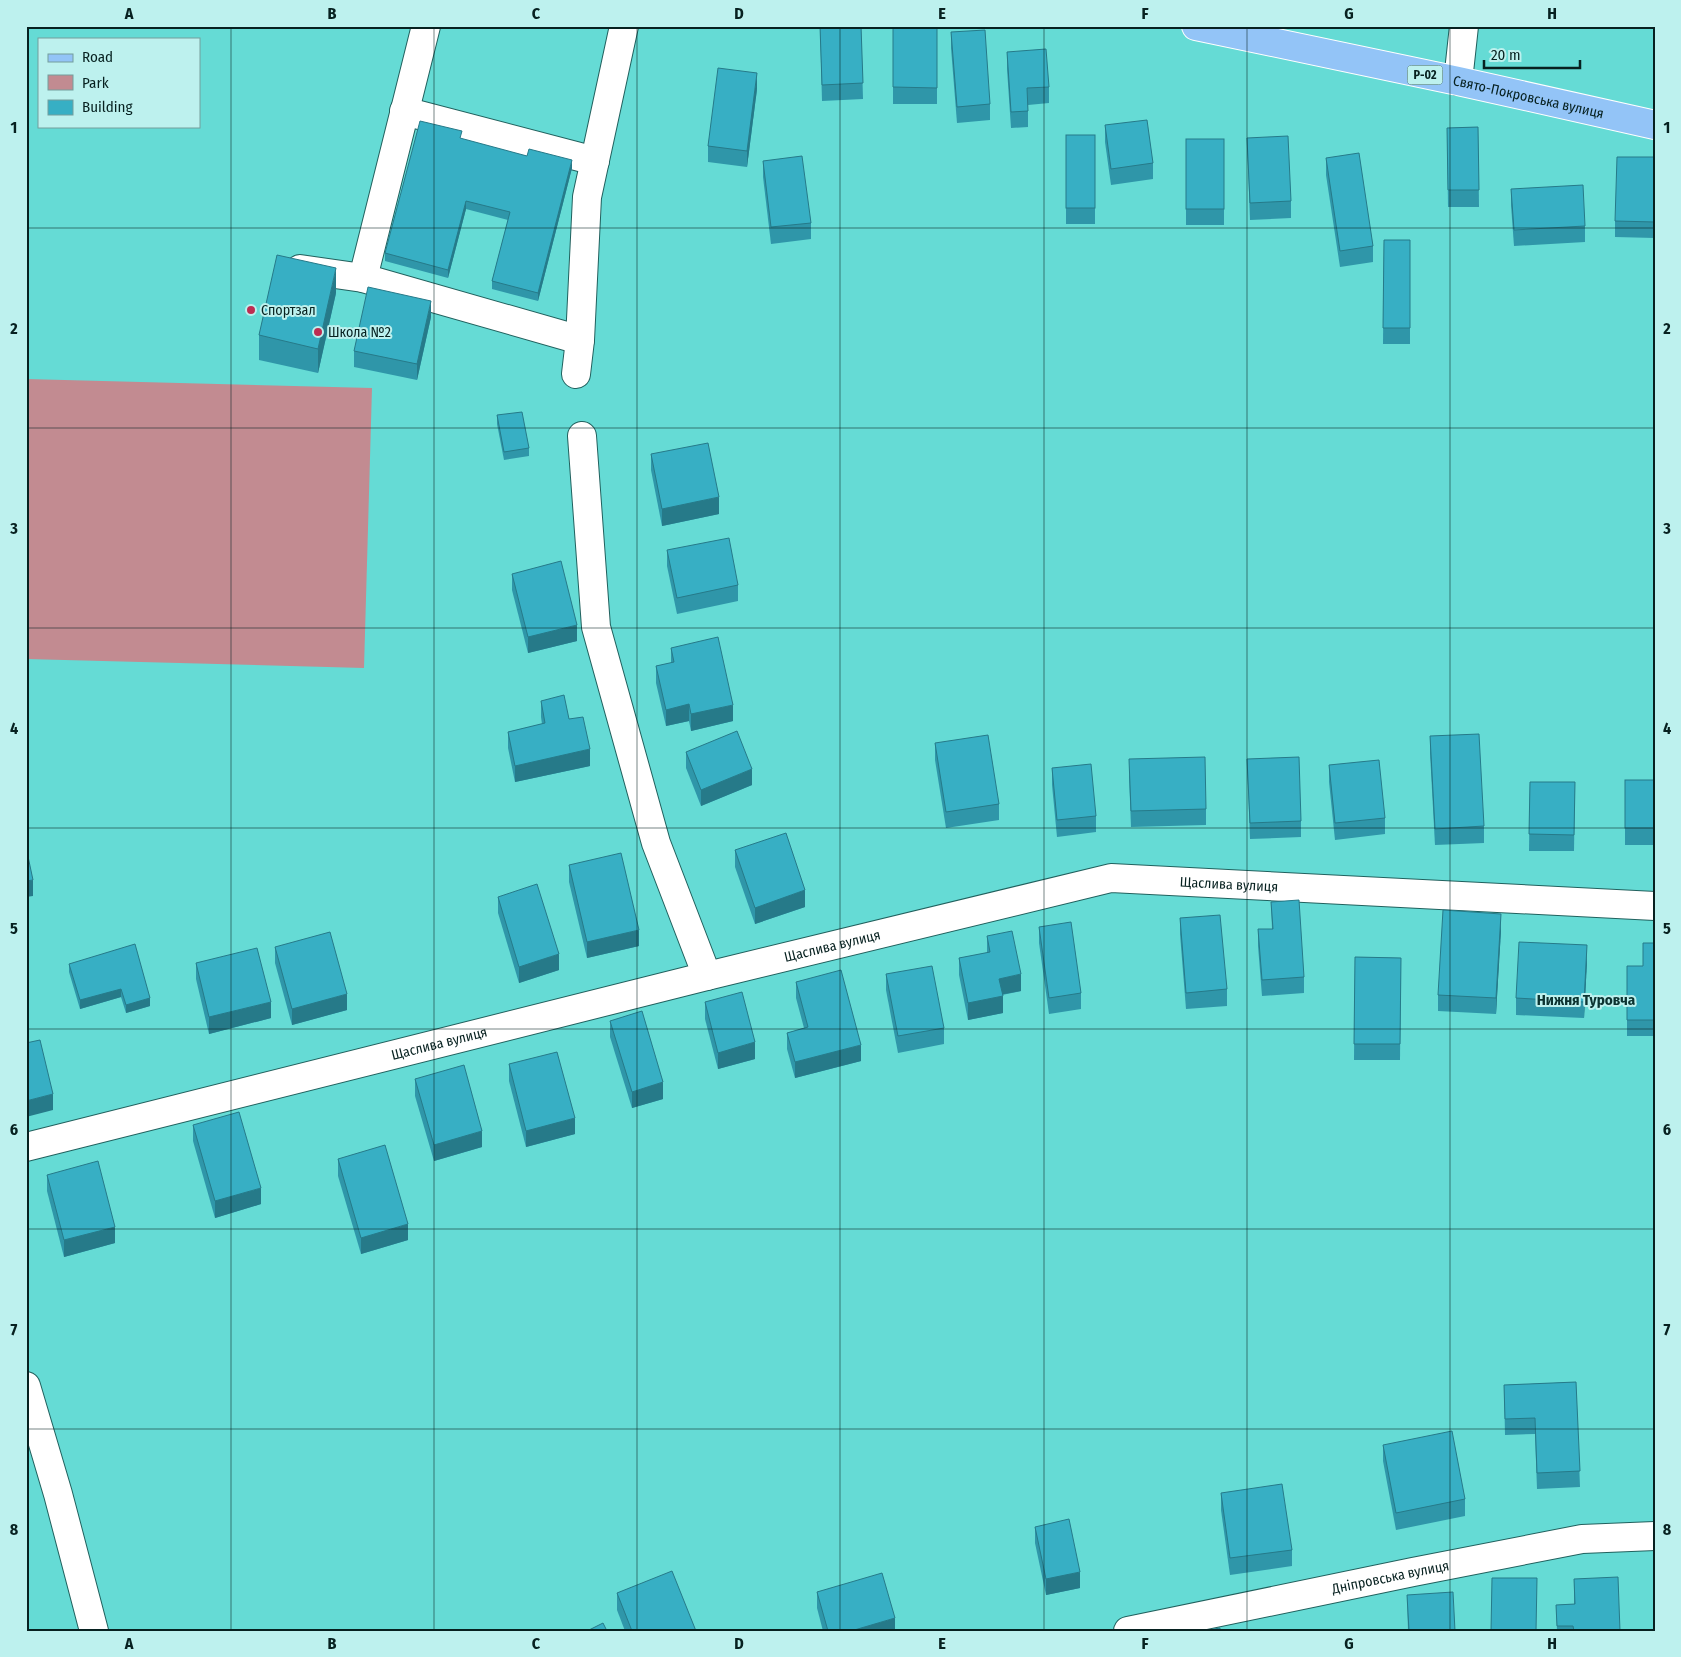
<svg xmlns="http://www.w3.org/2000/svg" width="1681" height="1657" font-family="'Fira Sans Condensed',sans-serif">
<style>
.green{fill:#c28b91}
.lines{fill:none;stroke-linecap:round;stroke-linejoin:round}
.minor-casing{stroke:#21615e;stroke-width:30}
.major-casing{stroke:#fff;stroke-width:30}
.minor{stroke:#fff;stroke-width:28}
.major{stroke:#93c4f7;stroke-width:28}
.wall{fill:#2f96a9}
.shaded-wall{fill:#267a89}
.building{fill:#37afc4;stroke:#267a89}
.grid{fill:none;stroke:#072120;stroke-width:1;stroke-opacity:0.55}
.poi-dot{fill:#bd2d52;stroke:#bdf1ee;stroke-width:2}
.labels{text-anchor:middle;stroke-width:4;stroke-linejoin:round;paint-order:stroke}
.shield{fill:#bdf1ee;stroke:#3e5f5e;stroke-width:1}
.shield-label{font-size:12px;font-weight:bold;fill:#072120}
.street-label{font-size:14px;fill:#072120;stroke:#bdf1ee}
.poi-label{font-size:14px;fill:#072120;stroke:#bdf1ee;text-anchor:start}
.neighbourhood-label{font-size:15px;font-weight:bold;fill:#0c3331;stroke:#bdf1ee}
.neatline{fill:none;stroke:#072120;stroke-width:2}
.grid-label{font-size:16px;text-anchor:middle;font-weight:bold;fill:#072120}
</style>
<rect width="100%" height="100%" fill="#65dbd5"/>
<path class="green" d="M 26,379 L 372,388 L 364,668 L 26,659 Z"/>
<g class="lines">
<defs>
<g id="minor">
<path d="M 1458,81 L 1464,26"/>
<path d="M 404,111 L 595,161"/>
<path d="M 300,269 L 363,278 L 580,340"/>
<path d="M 363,278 L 426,26"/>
<path d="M 576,374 L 580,340 L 587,197 L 624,26"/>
<path d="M 582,436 L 596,627 L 656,843 L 707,976"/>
<path id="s1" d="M 26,1147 L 707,976 L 1111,878 L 1655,906"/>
<path d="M 26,1386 L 58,1494 L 94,1631"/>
<path id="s2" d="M 1128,1631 L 1413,1572 L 1582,1539 L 1655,1536"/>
</g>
<g id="major">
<path id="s3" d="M 1196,26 L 1458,81 L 1655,125"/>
</g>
</defs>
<use href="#minor" class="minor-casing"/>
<use href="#major" class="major-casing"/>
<use href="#minor" class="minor"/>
<use href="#major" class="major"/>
</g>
<g class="wall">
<path d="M 820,26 L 861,26 L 863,99 L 822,101 Z"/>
<rect x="893" y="26" width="44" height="78"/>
<path d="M 951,32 L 990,104 L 990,120 L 957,123 L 951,48 Z"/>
<path d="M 1007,52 L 1049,87 L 1049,103 L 1028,105 L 1028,127 L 1011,128 L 1007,69 Z"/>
<path d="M 757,89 L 747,167 L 708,162 L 708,146 Z"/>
<path d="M 1105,125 L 1153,163 L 1153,179 L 1111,185 L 1105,142 Z"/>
<path d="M 1478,127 L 1479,207 L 1448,207 L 1447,128 Z"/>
<rect x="1066" y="135" width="29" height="89"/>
<path d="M 1247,138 L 1291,201 L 1291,218 L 1250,220 Z"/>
<path d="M 462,139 L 572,168 L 538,301 L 492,289 L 492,281 L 508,220 L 466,209 L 448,278 L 385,261 L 385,253 Z"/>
<rect x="1186" y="139" width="38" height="86"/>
<path d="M 1655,157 L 1655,238 L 1615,237 L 1615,221 Z"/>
<path d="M 1326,158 L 1373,246 L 1373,262 L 1340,267 L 1326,175 Z"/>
<path d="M 763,161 L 811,223 L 811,239 L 771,244 L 763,177 Z"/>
<path d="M 1511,189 L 1585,226 L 1585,242 L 1514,246 L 1511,205 Z"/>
<path d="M 1384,240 L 1410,240 L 1410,344 L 1383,344 Z"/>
<path d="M 336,293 L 318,373 L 259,360 L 259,335 Z"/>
<path d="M 431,317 L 417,380 L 354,367 L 354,351 Z"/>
<path d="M 497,415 L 529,448 L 529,456 L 504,460 L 497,424 Z"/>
<path d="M 651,454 L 719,514 L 662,526 L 651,470 Z"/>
<path d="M 667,550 L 738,585 L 738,601 L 677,614 L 667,566 Z"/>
<path d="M 512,574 L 577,641 L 528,653 L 512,590 Z"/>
<path d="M 671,648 L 733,721 L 691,731 L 689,721 L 666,726 L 656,683 L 656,666 L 671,663 Z"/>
<path d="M 541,701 L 590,766 L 515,782 L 508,748 L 508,732 L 542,724 L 541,717 Z"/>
<path d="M 1430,736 L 1484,826 L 1484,843 L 1435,845 L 1430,753 Z"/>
<path d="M 935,743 L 999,804 L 999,820 L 946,828 L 935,760 Z"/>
<path d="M 686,752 L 752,785 L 701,806 L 686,768 Z"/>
<path d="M 1247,759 L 1301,821 L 1301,837 L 1250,839 Z"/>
<path d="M 1329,765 L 1385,818 L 1385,834 L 1335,840 L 1329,782 Z"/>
<path d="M 1052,768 L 1096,816 L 1096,832 L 1057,837 L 1052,785 Z"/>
<path d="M 1129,775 L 1206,809 L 1206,825 L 1131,827 Z"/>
<rect x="1625" y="780" width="30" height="65"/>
<path d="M 1530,782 L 1575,782 L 1574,851 L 1529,851 Z"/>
<path d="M 735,850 L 805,907 L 755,924 L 735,867 Z"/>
<path d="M 569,865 L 639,946 L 587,958 L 569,882 Z"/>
<path d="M 498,897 L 559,970 L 519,983 L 498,913 Z"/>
<path d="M 1271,902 L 1304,977 L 1304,993 L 1262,996 L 1258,946 L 1258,929 L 1272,929 Z"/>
<path d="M 1180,918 L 1227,989 L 1227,1006 L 1186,1009 L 1180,934 Z"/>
<path d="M 1039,927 L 1081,993 L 1081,1009 L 1049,1014 L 1039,943 Z"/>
<path d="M 1501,930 L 1496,1014 L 1438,1011 L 1438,995 Z"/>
<path d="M 987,936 L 1021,991 L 1002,995 L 1003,1013 L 968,1020 L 959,975 L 959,958 L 987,953 Z"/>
<path d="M 1655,943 L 1655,1036 L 1627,1036 L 1627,966 L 1643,966 Z"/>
<path d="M 275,947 L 347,1010 L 292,1025 L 275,963 Z"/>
<path d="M 1355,957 L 1401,958 L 1400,1060 L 1354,1060 Z"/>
<path d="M 1587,961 L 1584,1018 L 1516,1015 L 1516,998 Z"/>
<path d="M 196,963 L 271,1018 L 209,1034 L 196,979 Z"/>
<path d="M 69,964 L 150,998 L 150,1006 L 126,1013 L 121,997 L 80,1009 L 69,972 Z"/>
<path d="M 886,974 L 944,1028 L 944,1044 L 898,1053 L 886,990 Z"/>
<path d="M 796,982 L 861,1061 L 795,1078 L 787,1049 L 787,1033 L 804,1028 L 796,998 Z"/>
<path d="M 705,1002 L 755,1059 L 718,1069 L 705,1019 Z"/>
<path d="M 610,1021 L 663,1099 L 632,1108 L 610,1037 Z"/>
<path d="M 509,1064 L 575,1134 L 526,1147 L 509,1081 Z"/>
<path d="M 415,1079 L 482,1147 L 434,1161 L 415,1096 Z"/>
<path d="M 193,1125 L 261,1204 L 215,1218 L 193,1141 Z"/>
<path d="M 338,1159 L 408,1240 L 361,1254 L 338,1176 Z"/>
<path d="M 47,1175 L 115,1243 L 64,1257 L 47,1191 Z"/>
<path d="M 1576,1382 L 1580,1487 L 1537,1489 L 1535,1434 L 1505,1435 L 1504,1385 Z"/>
<path d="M 1383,1445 L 1465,1499 L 1465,1516 L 1396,1530 L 1383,1461 Z"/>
<path d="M 1221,1493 L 1292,1550 L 1292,1566 L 1230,1575 L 1221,1510 Z"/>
<path d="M 1035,1527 L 1080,1588 L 1046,1595 L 1035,1543 Z"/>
<path d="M 1574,1579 L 1620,1631 L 1557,1631 L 1556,1605 L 1574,1604 Z"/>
<path d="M 817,1592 L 895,1631 L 823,1631 L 817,1608 Z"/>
<path d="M 617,1593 L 696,1631 L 625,1631 L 617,1610 Z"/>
<path d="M 1407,1595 L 1455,1631 L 1408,1631 Z"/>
</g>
<g class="shaded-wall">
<path d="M 757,73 L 757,89 L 747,167 L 747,151 Z"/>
<path d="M 572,160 L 572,168 L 538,301 L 538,293 Z"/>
<path d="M 466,201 L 466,209 L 448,278 L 448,270 Z"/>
<path d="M 336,268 L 336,293 L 318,373 L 318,349 Z"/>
<path d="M 431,301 L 431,317 L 417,380 L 417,364 Z"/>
<path d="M 719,497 L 719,514 L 662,526 L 662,509 Z"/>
<path d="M 577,625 L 577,641 L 528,653 L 528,637 Z"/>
<path d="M 689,704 L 689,721 L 666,726 L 666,710 Z"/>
<path d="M 733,705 L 733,721 L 691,731 L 691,714 Z"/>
<path d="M 590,749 L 590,766 L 515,782 L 515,766 Z"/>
<path d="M 752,769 L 752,785 L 701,806 L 701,790 Z"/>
<path d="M 33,880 L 33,896 L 26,897 L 26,881 Z"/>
<path d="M 805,890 L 805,907 L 755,924 L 755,908 Z"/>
<path d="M 1501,914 L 1501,930 L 1496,1014 L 1496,998 Z"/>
<path d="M 639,930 L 639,946 L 587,958 L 587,942 Z"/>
<path d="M 1587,945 L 1587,961 L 1584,1018 L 1584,1002 Z"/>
<path d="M 559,954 L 559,970 L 519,983 L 519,967 Z"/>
<path d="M 1021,974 L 1021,991 L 999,995 L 999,979 Z"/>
<path d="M 121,989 L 121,997 L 80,1009 L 80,1000 Z"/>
<path d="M 347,994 L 347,1010 L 292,1025 L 292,1009 Z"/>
<path d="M 1003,996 L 1003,1013 L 968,1020 L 968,1003 Z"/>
<path d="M 150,998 L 150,1006 L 126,1013 L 126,1005 Z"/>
<path d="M 271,1002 L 271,1018 L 209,1034 L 209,1017 Z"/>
<path d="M 755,1042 L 755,1059 L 718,1069 L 718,1053 Z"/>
<path d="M 861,1045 L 861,1061 L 795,1078 L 795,1062 Z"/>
<path d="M 663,1082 L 663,1099 L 632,1108 L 632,1092 Z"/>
<path d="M 53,1094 L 53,1110 L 26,1117 L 26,1101 Z"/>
<path d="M 575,1118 L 575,1134 L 526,1147 L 526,1131 Z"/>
<path d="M 482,1131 L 482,1147 L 434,1161 L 434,1145 Z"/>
<path d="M 261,1188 L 261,1204 L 215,1218 L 215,1201 Z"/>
<path d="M 408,1224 L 408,1240 L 361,1254 L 361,1238 Z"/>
<path d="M 115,1227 L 115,1243 L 64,1257 L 64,1240 Z"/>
<path d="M 1080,1572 L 1080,1588 L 1046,1595 L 1046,1579 Z"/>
<path d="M 895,1618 L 895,1631 L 851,1631 Z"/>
</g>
<g class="building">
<path d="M 820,26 L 861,26 L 863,83 L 822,85 Z"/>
<path d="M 893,26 L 937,26 L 937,88 L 893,87 Z"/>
<path d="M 985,30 L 990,104 L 957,107 L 951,32 Z"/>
<path d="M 1046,49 L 1049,87 L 1027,88 L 1028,111 L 1011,112 L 1007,52 Z"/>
<path d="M 718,68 L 757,73 L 747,151 L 708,146 Z"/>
<path d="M 1147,120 L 1153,163 L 1111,169 L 1105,125 Z"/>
<path d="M 420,121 L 462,131 L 460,138 L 527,156 L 529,149 L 572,160 L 538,293 L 492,281 L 510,212 L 466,201 L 448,270 L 385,253 Z"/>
<path d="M 1478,127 L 1479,190 L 1448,190 L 1447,128 Z"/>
<rect x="1066" y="135" width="29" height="73"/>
<path d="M 1288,136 L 1291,201 L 1250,203 L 1247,138 Z"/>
<rect x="1186" y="139" width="38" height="70"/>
<path d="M 1359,153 L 1373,246 L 1340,251 L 1326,158 Z"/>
<path d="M 802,156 L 811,223 L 771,227 L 763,161 Z"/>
<path d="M 1617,157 L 1655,157 L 1655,222 L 1615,221 Z"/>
<path d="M 1583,185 L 1585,226 L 1514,230 L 1511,189 Z"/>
<path d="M 1384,240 L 1410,240 L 1410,328 L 1383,328 Z"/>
<path d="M 277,255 L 336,268 L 318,349 L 259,335 Z"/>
<path d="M 368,287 L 431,301 L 417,364 L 354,351 Z"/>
<path d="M 522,412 L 529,448 L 504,452 L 497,415 Z"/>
<path d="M 708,443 L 719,497 L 662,509 L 651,454 Z"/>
<path d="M 729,538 L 738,585 L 677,598 L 667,550 Z"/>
<path d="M 561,561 L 577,625 L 528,637 L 512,574 Z"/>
<path d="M 718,637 L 733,705 L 691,714 L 689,704 L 666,710 L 656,666 L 674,662 L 671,648 Z"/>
<path d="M 564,695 L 569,719 L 583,717 L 590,749 L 515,766 L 508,732 L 545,723 L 541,701 Z"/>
<path d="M 737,731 L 752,769 L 701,790 L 686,752 Z"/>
<path d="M 1479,734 L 1484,826 L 1435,829 L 1430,736 Z"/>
<path d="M 988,735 L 999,804 L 946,812 L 935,743 Z"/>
<path d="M 1205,757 L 1206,809 L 1131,811 L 1129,759 Z"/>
<path d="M 1299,757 L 1301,821 L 1250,823 L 1247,759 Z"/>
<path d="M 1379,760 L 1385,818 L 1335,823 L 1329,765 Z"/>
<path d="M 1091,764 L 1096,816 L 1057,820 L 1052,768 Z"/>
<rect x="1625" y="780" width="30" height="48"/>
<path d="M 1530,782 L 1575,782 L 1574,835 L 1529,834 Z"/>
<path d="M 786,833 L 805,890 L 755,908 L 735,850 Z"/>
<path d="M 26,847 L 33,880 L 26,881 Z"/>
<path d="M 621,853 L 639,930 L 587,942 L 569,865 Z"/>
<path d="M 537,884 L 559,954 L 519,967 L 498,897 Z"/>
<path d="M 1299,900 L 1304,977 L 1262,980 L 1258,929 L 1273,929 L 1271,902 Z"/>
<path d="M 1443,910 L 1501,914 L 1496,998 L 1438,995 Z"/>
<path d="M 1220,915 L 1227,989 L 1186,993 L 1180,918 Z"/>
<path d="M 1071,922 L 1081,993 L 1049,998 L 1039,927 Z"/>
<path d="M 1012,931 L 1021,974 L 999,979 L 1003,996 L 968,1003 L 959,958 L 990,952 L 987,936 Z"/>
<path d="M 330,932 L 347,994 L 292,1009 L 275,947 Z"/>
<path d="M 1519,942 L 1587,945 L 1584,1002 L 1516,998 Z"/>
<path d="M 1643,943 L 1655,943 L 1655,1020 L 1627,1020 L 1627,966 L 1643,966 Z"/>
<path d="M 135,944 L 150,998 L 126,1005 L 121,989 L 80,1000 L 69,964 Z"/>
<path d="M 257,948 L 271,1002 L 209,1017 L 196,963 Z"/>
<path d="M 1355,957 L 1401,958 L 1400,1044 L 1354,1044 Z"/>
<path d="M 932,966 L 944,1028 L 898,1036 L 886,974 Z"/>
<path d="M 841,970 L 861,1045 L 795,1062 L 787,1033 L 808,1027 L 796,982 Z"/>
<path d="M 742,992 L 755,1042 L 718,1053 L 705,1002 Z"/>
<path d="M 642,1011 L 663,1082 L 632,1092 L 610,1021 Z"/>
<path d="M 40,1040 L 53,1094 L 26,1101 L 26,1043 Z"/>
<path d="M 557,1052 L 575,1118 L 526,1131 L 509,1064 Z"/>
<path d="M 464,1065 L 482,1131 L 434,1145 L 415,1079 Z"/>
<path d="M 239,1112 L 261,1188 L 215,1201 L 193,1125 Z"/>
<path d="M 385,1145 L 408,1224 L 361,1238 L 338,1159 Z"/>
<path d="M 98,1161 L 115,1227 L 64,1240 L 47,1175 Z"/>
<path d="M 1576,1382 L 1580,1471 L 1537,1473 L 1535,1418 L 1505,1419 L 1504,1385 Z"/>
<path d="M 1452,1431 L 1465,1499 L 1396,1513 L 1383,1445 Z"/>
<path d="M 1282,1484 L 1292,1550 L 1230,1558 L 1221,1493 Z"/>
<path d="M 1069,1519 L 1080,1572 L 1046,1579 L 1035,1527 Z"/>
<path d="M 672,1571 L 696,1631 L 632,1631 L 617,1593 Z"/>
<path d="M 882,1573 L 895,1618 L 851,1631 L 828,1631 L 817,1592 Z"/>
<path d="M 1618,1577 L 1620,1631 L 1574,1631 L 1573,1626 L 1557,1626 L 1556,1605 L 1575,1604 L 1574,1579 Z"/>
<path d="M 1492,1578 L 1537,1578 L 1536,1631 L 1491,1631 Z"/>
<path d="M 1453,1592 L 1455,1631 L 1409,1631 L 1407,1595 Z"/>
<path d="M 603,1623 L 607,1631 L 587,1631 Z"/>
<path d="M 1220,1628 L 1220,1631 L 1203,1631 Z"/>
</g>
<path class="grid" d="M 231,26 L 231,1631M 434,26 L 434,1631M 637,26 L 637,1631M 840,26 L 840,1631M 1044,26 L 1044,1631M 1247,26 L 1247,1631M 1450,26 L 1450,1631M 26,228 L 1655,228M 26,428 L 1655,428M 26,628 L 1655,628M 26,828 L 1655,828M 26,1029 L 1655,1029M 26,1229 L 1655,1229M 26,1429 L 1655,1429"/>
<g class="poi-dot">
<circle cx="251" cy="310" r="5"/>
<circle cx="318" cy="332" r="5"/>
</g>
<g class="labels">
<rect class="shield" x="1407.5" y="65.5" width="35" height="19" rx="4"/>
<g class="shield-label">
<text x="1425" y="79">Р-02</text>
</g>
<g class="street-label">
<text dy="5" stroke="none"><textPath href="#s3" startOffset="340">Свято-Покровська вулиця</textPath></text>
<text dy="5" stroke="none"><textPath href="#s1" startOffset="1236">Щаслива вулиця</textPath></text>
<text dy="5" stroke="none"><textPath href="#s1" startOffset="831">Щаслива вулиця</textPath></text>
<text dy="5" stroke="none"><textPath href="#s1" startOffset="426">Щаслива вулиця</textPath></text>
<text dy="5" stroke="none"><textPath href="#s2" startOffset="268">Дніпровська вулиця</textPath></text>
</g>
<g class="poi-label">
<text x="261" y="315">Спортзал</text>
<text x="328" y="337">Школа №2</text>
</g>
<g class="neighbourhood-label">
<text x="1586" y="1005">Нижня Туровча</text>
</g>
</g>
<rect width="1681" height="1657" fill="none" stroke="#bdf1ee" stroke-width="55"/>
<rect x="38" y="38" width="162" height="90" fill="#bdf1ee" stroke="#749e9c"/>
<rect x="48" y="54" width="25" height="8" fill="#93c4f7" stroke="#749e9c"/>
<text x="82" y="62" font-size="15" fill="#072120">Road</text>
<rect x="48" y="75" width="25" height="15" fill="#c28b91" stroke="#749e9c"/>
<text x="82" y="88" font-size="15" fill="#072120">Park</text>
<rect x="48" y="100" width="25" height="15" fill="#37afc4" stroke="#749e9c"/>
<text x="82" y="112" font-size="15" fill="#072120">Building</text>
<path d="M1484 60v8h96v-8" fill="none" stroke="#072120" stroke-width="2.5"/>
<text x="1491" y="60" font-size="15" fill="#072120" stroke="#bdf1ee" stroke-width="4" paint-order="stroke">20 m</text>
<rect x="28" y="28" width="1626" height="1602" class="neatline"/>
<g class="grid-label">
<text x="129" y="19">A</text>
<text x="332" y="19">B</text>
<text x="536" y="19">C</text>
<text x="739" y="19">D</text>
<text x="942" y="19">E</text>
<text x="1145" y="19">F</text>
<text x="1349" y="19">G</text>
<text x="1552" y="19">H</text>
<text x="14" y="133">1</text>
<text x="1667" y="133">1</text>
<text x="14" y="334">2</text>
<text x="1667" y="334">2</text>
<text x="14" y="534">3</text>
<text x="1667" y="534">3</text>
<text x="14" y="734">4</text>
<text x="1667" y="734">4</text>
<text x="14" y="934">5</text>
<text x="1667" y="934">5</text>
<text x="14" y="1135">6</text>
<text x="1667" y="1135">6</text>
<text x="14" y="1335">7</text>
<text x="1667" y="1335">7</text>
<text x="14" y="1535">8</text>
<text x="1667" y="1535">8</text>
<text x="129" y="1649">A</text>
<text x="332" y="1649">B</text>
<text x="536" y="1649">C</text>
<text x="739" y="1649">D</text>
<text x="942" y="1649">E</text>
<text x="1145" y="1649">F</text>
<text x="1349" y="1649">G</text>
<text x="1552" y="1649">H</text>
</g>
</svg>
